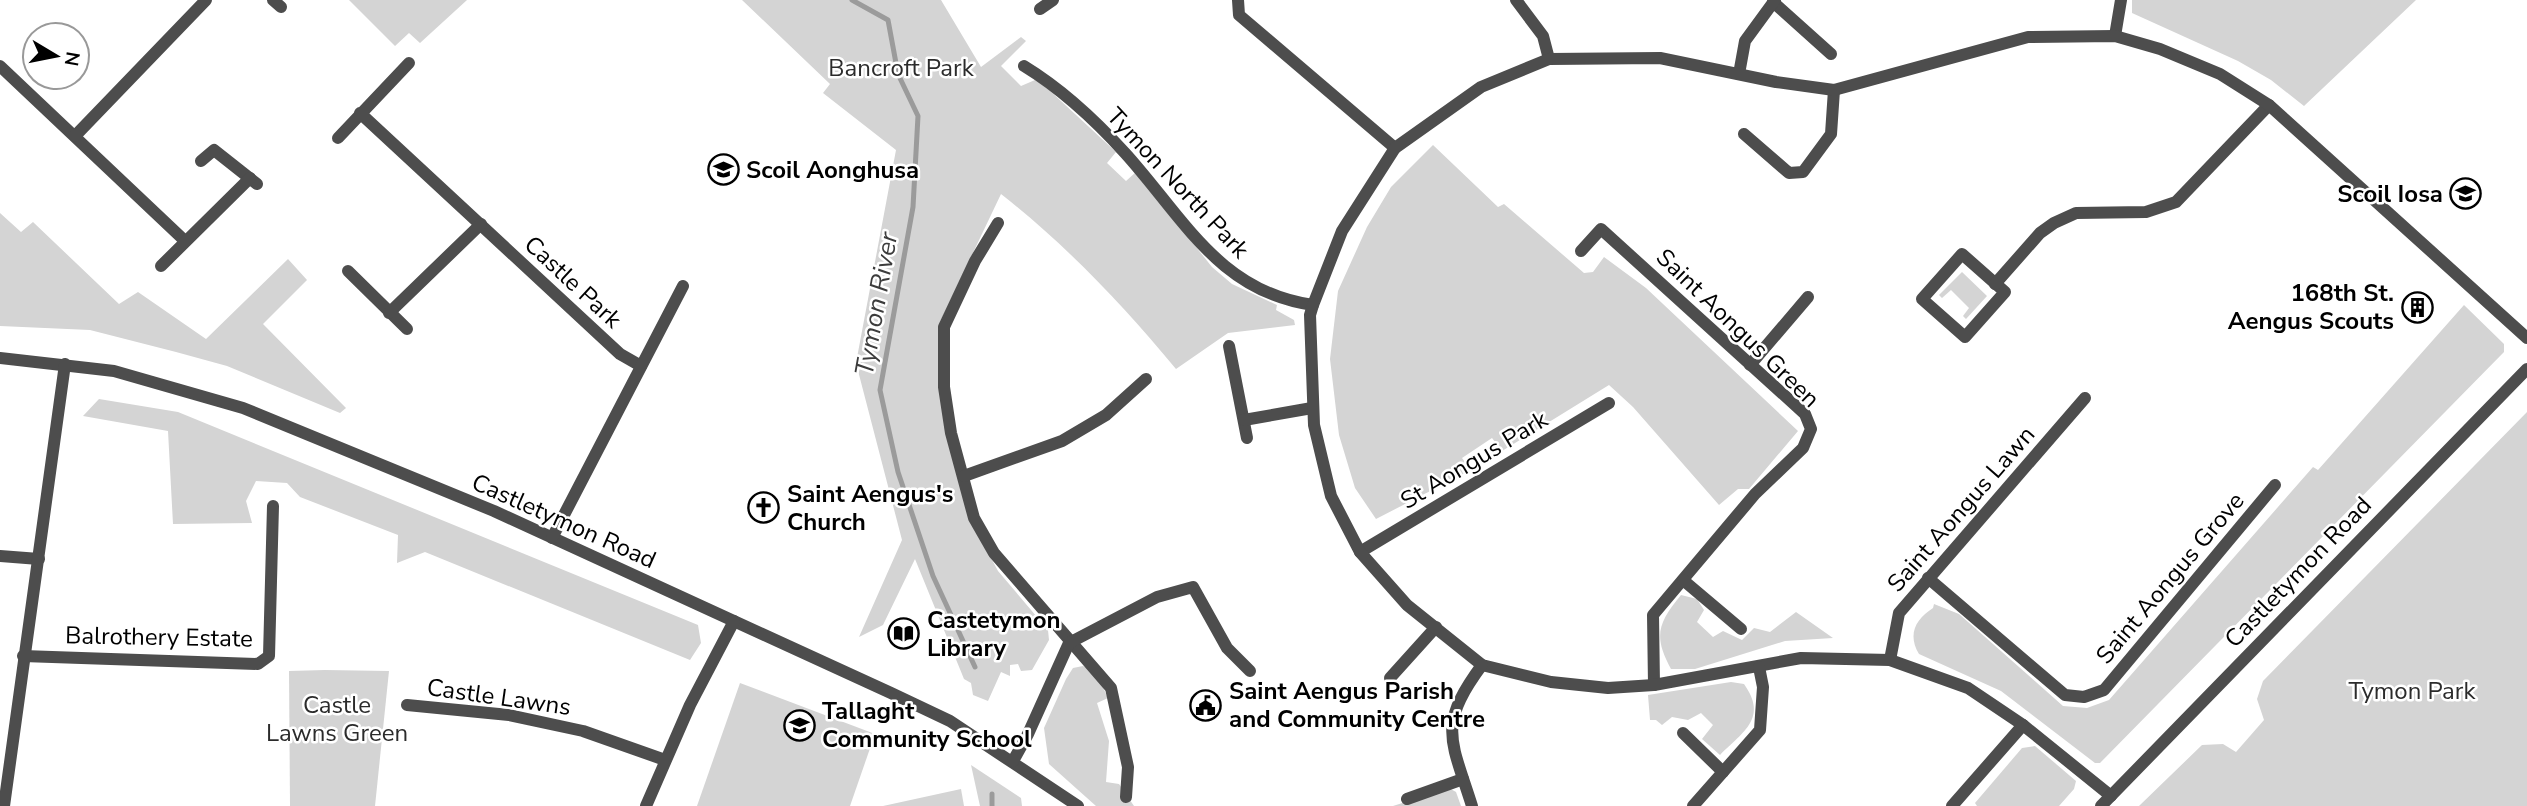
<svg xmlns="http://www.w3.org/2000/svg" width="2527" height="806" font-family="'Nunito Sans',sans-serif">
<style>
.green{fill:#d4d4d4}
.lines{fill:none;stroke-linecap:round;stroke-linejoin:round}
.stream{stroke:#9b9b9b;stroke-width:5}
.minor{stroke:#4d4d4d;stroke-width:12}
.labels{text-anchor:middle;stroke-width:5;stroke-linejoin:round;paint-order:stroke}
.park-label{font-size:24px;fill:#2b2b2b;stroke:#fff}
.poi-label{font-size:24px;font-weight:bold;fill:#000;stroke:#fff;text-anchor:start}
.street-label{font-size:24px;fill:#000;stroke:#fff}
.water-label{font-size:26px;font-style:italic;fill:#3c3c3c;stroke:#fff}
</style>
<rect width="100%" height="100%" fill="#fff"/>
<g class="green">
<path d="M 349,0 L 467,0 L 420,43 L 409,33 L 395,46 Z"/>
<path d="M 742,0 L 941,0 L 981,67 L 1021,37 L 1026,41 L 1001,66 L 1021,86 L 1035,80 L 1048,89 L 1116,152 L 1107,163 L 1126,181 L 1136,172 L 1212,267 L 1232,284 L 1277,305 L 1276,310 L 1294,320 L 1295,325 L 1228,333 L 1176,369 C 1123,305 1066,245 1001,194 L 940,322 L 939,388 L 970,519 L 998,571 L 1048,630 L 1049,640 L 1032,670 L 1021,671 L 1018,664 L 1010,665 L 1010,676 L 1001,672 L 988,701 L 973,695 L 971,683 L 964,679 L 915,559 L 883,625 L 859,637 L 902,540 L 856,363 L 896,150 L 823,93 L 830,84 Z"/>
<path d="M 2132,0 L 2416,0 L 2304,106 L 2271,80 L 2238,61 L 2132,13 Z"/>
<path d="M 1433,145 L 1498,207 L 1504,204 L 1584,273 L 1593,272 L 1604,257 L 1646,288 L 1798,431 L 1749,489 L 1738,489 L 1719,505 L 1633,407 L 1609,385 L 1502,451 L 1492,438 L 1462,458 L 1471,470 L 1376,519 L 1355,488 L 1339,435 L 1330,359 L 1338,291 L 1367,227 L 1391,187 Z"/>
<path d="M 0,213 L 21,232 L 33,222 L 119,304 L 138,292 L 206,339 L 288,259 L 307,280 L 263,324 L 346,408 L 340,413 L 227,366 L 176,352 L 90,330 L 0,326 Z"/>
<path d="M 1962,272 L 1987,296 L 1966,319 L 1963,316 L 1969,308 L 1951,290 L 1942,298 L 1939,295 Z"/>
<path d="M 2464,305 L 2504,344 L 2504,352 L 2100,763 L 2095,763 L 2001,691 L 1919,654 C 1907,634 1916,619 1933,608 L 1934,604 L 1959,614 L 2063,706 L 2087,708 L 2109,700 L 2313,467 L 2318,470 Z"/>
<path d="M 99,399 L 178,412 L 698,625 L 701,643 L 690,660 L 425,552 L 397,563 L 398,535 L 300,497 L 287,483 L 256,481 L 246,501 L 252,523 L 173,524 L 168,431 L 83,416 Z"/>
<path d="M 2527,412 L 2527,806 L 2139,806 L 2202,745 L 2223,744 L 2236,752 L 2264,720 L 2257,699 L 2263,681 Z"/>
<path d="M 1681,595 L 1697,599 L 1704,610 L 1697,622 L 1713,637 L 1723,631 L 1742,640 L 1754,628 L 1770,632 L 1796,612 L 1833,638 L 1785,641 L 1695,669 L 1671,669 C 1653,636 1658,623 1681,595 Z"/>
<path d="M 1083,666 L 1096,673 L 1108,698 L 1097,703 L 1109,741 L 1106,782 L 1119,784 L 1134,806 L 1096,806 L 1049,764 L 1044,728 L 1066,679 L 1073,668 Z"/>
<path d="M 325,670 L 389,671 L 375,806 L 290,806 L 289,671 Z"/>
<path d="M 1731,682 L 1744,684 C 1768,718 1744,731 1720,755 L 1702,739 L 1713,725 L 1701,713 L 1688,720 L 1672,717 L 1662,725 L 1656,720 L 1650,720 L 1648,695 Z"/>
<path d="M 740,683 L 875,734 L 850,806 L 697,806 Z"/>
<path d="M 2035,746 L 2076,781 L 2074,789 L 2059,806 L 1977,806 L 1975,803 L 2022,748 Z"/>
<path d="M 971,765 L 1021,798 L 1022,806 L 980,806 Z"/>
<path d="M 1449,788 L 1456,792 L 1461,806 L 1393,806 Z"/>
<path d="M 961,789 L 964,806 L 883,806 Z"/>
</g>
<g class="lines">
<g class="stream">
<path d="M 852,0 L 888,20 L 898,74 L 918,116 L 913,207 L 880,390 L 898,472 L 933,576 L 975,667"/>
<path d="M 992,794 L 992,806"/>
</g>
<g class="minor">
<path d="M 273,0 L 281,7"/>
<path d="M 1238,0 L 1239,15 L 1395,148"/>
<path d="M 1516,0 L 1543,36 L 1549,59"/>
<path d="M 1773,2 L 1831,54"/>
<path d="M 1040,9 L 1053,0"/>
<path d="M 2115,36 L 2121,0"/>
<path d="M 0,66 L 184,240"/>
<path d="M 1024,66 C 1060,88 1096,121 1125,153 C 1183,217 1219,292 1313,305"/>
<path d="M 1739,74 L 1745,41 L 1775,0"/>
<path d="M 360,113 L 620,354 L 641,366"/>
<path d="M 1744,134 L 1789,173 L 1803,172 L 1831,134 L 1834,90"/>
<path d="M 75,136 L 206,0"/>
<path d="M 338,138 L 409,63"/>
<path d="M 201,161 L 214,150 L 257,184"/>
<path d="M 998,223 L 975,261 L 944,327 L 944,387 L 951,433 L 974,518 L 994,553 L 1111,688 L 1128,767 L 1126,797"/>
<path d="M 1581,251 L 1601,229 L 1805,414 L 1811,429 L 1803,448 L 1755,494 L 1653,615 L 1654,685"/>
<path d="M 1962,254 L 2005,292 L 1965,337 L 1922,299 Z"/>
<path d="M 161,266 L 250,178"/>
<path d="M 348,271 L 407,329"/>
<path d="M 1995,284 L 2040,233 L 2054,223 L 2076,213 L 2146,212 L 2176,202 L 2269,105"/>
<path d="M 389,313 L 481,224"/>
<path d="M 1229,346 L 1247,438"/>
<path d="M 0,358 L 114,371 L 243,408 L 494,511 L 891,693 L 950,721 L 1078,806"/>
<path d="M 1750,365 L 1808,297"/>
<path d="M 1244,420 L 1312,408"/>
<path d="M 964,476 L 1062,441 L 1106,415 L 1146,379"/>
<path d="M 552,538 L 683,286"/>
<path d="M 1360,552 L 1609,403"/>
<path d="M 0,556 L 39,559"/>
<path d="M 1928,578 L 2065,695 L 2084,697 L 2104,690 L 2275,485"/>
<path d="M 1683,580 L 1741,629"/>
<path d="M 23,656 L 258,664 L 269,656 L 273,506"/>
<path d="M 1890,660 L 1899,613 L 2085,398"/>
<path d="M 1390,678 L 1436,627"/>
<path d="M 407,705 L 509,715 L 583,731 L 665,760"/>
<path d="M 1683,733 L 1723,772"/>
<path d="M 1013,761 L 1028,734 L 1069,643 L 1157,597 L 1193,587 L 1227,648 L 1250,671"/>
<path d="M 2111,796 L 2023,725 L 1968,688 L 1890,660 L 1801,658 L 1654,685 L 1608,688 L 1551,682 L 1482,665 L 1407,605 L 1360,552 L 1331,496 L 1314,425 L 1310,315 L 1313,305 L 1342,231 L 1395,148 L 1481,87 L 1549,59 L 1660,58 L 1776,82 L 1834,90 L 2028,37 L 2115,36 L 2160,49 L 2220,74 L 2269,105 L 2527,338"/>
<path d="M 1407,799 L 1463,779"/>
<path d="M 4,806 L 65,364"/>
<path d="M 646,806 L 690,705 L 734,621"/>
<path d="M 1472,806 C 1451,739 1437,726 1482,665"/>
<path d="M 1693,806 L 1760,730 L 1763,687 L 1759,667"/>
<path d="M 1952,806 L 2023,725"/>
<path d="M 2101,806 L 2527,369"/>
</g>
</g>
<defs>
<symbol id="school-ring" viewBox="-11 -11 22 22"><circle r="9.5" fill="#fff" stroke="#000" stroke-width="1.5"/><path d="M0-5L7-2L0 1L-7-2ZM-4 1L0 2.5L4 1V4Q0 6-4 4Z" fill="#000"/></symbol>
<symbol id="building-ring" viewBox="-11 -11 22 22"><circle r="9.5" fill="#fff" stroke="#000" stroke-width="1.5"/><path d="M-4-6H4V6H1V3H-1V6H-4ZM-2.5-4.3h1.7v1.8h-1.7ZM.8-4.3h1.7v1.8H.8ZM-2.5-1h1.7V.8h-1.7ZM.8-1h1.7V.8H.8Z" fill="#000"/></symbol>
<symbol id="church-ring" viewBox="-11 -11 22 22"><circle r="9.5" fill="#fff" stroke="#000" stroke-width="1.5"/><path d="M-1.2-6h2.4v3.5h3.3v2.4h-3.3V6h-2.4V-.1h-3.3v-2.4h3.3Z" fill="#000"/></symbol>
<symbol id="library-ring" viewBox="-11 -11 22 22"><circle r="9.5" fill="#fff" stroke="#000" stroke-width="1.5"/><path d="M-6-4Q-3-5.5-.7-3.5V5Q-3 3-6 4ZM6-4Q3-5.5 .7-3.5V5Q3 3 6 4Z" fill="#000"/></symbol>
<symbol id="civic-ring" viewBox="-11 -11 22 22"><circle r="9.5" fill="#fff" stroke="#000" stroke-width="1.5"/><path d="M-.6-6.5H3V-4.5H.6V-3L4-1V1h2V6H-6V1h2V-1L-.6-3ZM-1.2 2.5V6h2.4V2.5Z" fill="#000"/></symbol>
</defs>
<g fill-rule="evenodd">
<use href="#school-ring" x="706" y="152" width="35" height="35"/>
<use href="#school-ring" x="2448" y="176" width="35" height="35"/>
<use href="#building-ring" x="2400" y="290" width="35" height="35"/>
<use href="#church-ring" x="746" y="490" width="35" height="35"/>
<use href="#library-ring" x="886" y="616" width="35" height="35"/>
<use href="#civic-ring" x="1188" y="688" width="35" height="35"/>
<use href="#school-ring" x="782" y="708" width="35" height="35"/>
</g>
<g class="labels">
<g class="park-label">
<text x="901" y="76">Bancroft Park</text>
<text x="2412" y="699">Tymon Park</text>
<text x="337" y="713">Castle<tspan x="337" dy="28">Lawns Green</tspan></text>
</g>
<g class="poi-label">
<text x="746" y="178">Scoil Aonghusa</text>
<text x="2443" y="202" text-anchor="end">Scoil Iosa</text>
<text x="2394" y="301" text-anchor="end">168th St.<tspan x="2394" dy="28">Aengus Scouts</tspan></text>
<text x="787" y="502">Saint Aengus's<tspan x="787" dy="28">Church</tspan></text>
<text x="927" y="628">Castetymon<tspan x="927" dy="28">Library</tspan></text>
<text x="1229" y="699">Saint Aengus Parish<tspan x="1229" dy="28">and Community Centre</tspan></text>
<text x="822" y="719">Tallaght<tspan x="822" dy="28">Community School</tspan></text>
</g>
<g class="street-label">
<text transform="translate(1178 183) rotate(47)" y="8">Tymon North Park</text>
<text transform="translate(573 282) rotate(43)" y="8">Castle Park</text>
<text transform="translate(1738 328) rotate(44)" y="8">Saint Aongus Green</text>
<text transform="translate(1474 460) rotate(-31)" y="8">St Aongus Park</text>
<text transform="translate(1961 509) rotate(-49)" y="8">Saint Aongus Lawn</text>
<text transform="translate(564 521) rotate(24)" y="8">Castletymon Road</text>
<text transform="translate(2298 572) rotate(-46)" y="8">Castletymon Road</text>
<text transform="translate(2170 578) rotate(-50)" y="8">Saint Aongus Grove</text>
<text transform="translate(159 637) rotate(1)" y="8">Balrothery Estate</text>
<text transform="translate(499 697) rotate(8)" y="8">Castle Lawns</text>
</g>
<g class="water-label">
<text transform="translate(876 304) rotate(-80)" y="9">Tymon River</text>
</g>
</g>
<g transform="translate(56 56) rotate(100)"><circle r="33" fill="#ffffff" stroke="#999999" stroke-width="2"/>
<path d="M0-5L12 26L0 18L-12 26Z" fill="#000000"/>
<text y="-10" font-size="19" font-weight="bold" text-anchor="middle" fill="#000000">N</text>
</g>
</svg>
